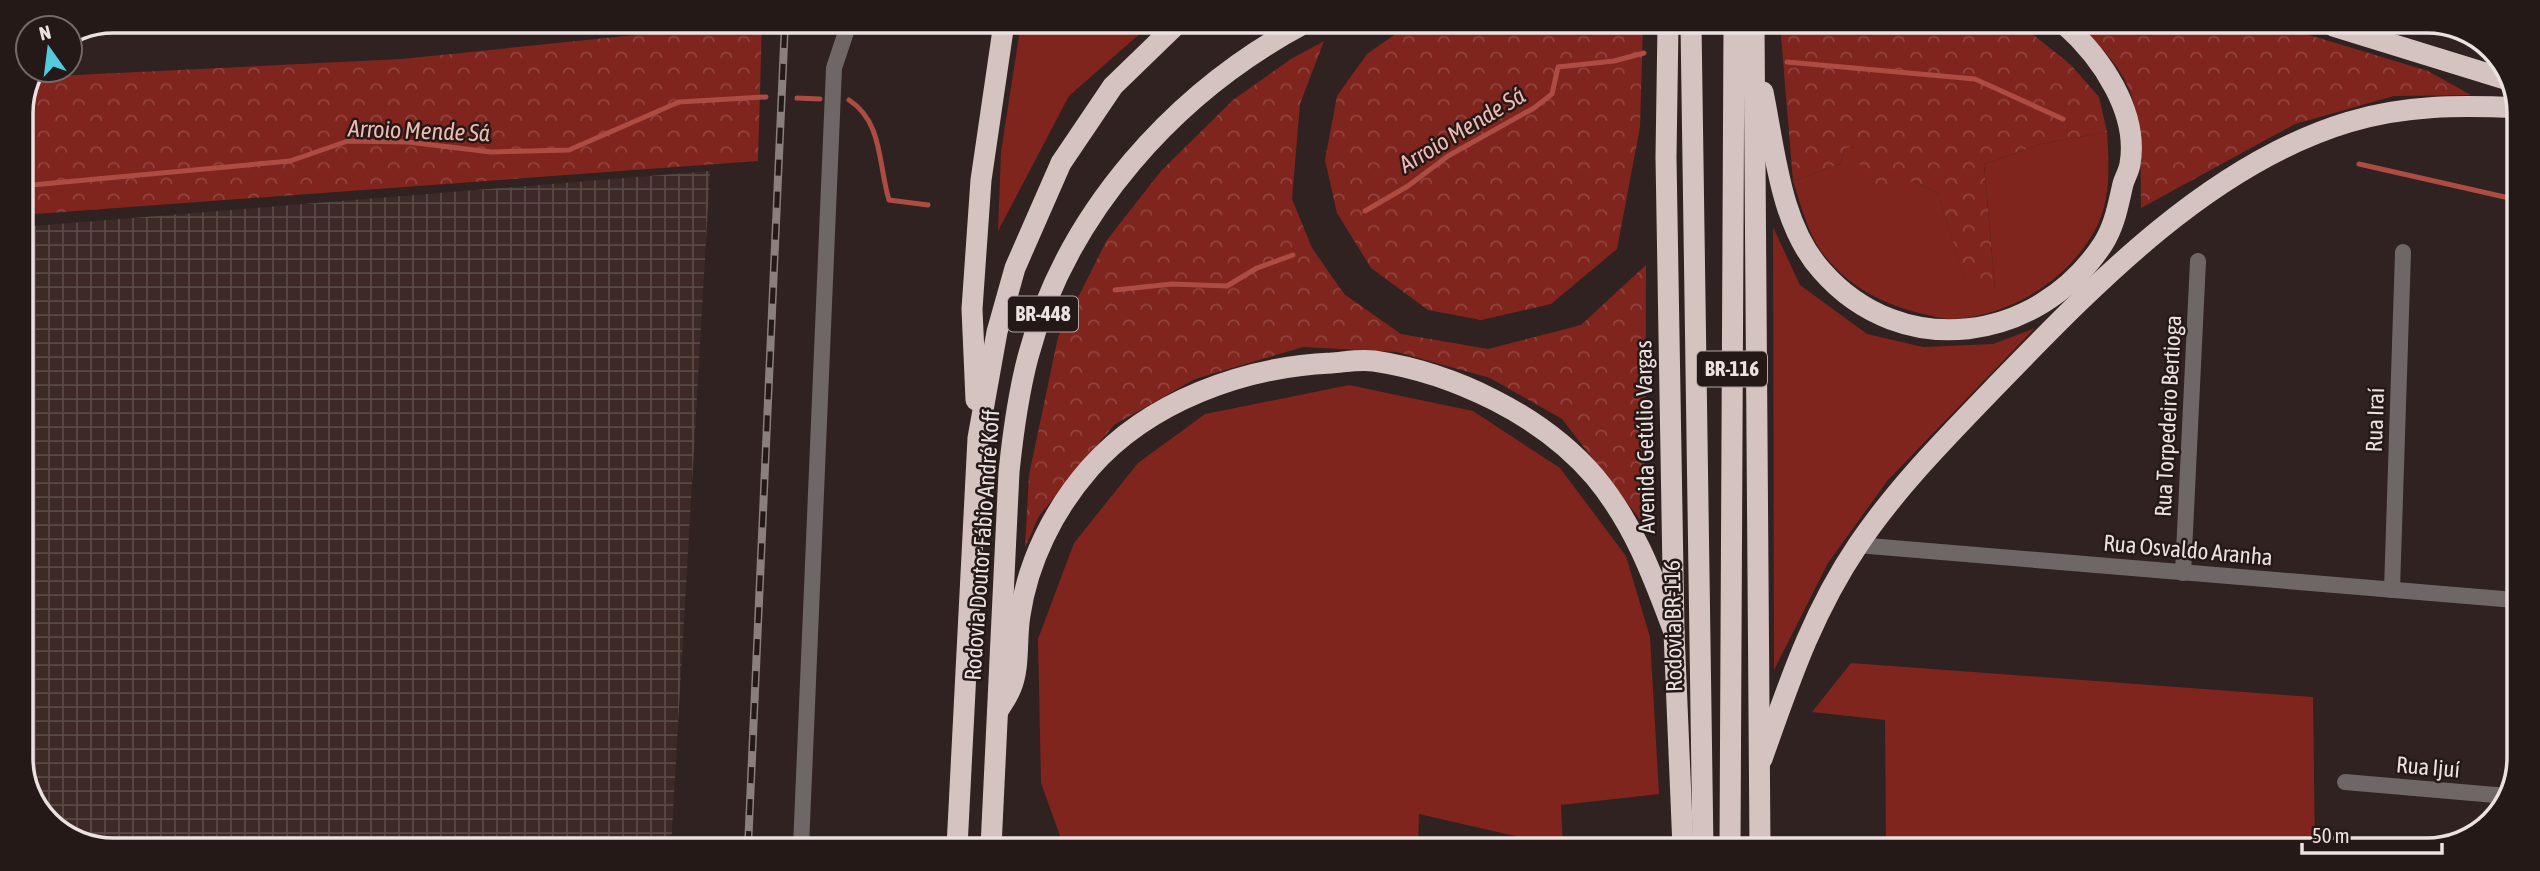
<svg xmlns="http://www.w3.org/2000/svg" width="2540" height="871" font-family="'Asap Condensed',sans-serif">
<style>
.industrial{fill:url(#industrial-grid)}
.green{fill:#80241e}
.forest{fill:url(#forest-crowns)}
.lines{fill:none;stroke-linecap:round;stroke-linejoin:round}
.stream{stroke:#ad4c42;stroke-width:5}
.street{stroke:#6e6766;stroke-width:16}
.highway{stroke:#d5c3c1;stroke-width:21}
.rail-casing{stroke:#8a7f7d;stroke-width:8}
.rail{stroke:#251917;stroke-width:5;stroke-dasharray:16;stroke-linecap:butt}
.labels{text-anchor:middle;stroke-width:5;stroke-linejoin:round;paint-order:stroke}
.shield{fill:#251917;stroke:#afa5a4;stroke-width:2}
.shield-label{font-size:21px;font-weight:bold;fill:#eae1e0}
.street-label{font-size:23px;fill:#eae1e0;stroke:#251917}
.water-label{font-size:24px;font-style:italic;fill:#f0bab2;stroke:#251917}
.rim{fill:none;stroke:#eae1e0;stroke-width:3.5}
</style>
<defs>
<pattern id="industrial-grid" width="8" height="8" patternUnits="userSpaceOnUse" patternTransform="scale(1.75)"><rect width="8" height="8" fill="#3d2a27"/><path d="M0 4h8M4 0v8" fill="none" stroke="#594946"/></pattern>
<pattern id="forest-crowns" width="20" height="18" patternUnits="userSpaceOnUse" patternTransform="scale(1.75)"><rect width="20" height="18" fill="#80241e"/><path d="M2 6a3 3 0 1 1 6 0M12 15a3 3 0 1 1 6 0" fill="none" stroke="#92443e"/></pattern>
</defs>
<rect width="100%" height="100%" fill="#2f2220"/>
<path class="industrial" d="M 710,171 L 671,846 L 84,845 L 40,814 L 21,764 L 21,227 Z"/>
<g class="green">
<path d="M 1021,23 L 1152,23 L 1069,96 L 998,231 L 1001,152 Z"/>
<path d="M 2107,132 C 2109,162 2111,194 2099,222 C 2074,277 2010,318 1949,319 C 1941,319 1931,315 1923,314 C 1883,304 1850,288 1824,255 C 1808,235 1801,205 1793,181 L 1840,164 L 1845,148 L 1856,147 L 1913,181 L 1938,193 L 1966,283 L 1995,288 L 1984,164 L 2041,144 Z"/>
<path d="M 1773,227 L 1800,285 L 1867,334 L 1923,347 L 1993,344 L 2035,328 L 1888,480 L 1828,563 L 1774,670 Z"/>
<path d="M 1349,385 L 1473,411 L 1560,468 L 1626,556 L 1650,637 L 1659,794 L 1561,805 L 1563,847 L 1419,814 L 1418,848 L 1064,847 L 1041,783 L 1038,639 L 1074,543 L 1138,463 L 1205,414 Z"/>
<path d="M 1851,663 L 2313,697 L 2315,850 L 1886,849 L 1885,720 L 1812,712 Z"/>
</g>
<g class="forest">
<path d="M 762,22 L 758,161 L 21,215 L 21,108 L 35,77 L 402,59 Z"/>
<path d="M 1410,24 L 1643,24 L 1640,127 L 1617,249 L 1551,304 L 1481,320 L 1428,310 L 1371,268 L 1337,213 L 1325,160 L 1337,96 L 1367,54 Z"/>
<path d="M 1780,24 L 2021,25 L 2070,64 L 2099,97 L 2107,132 L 2041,144 L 1984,164 L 1995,289 L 1966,284 L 1938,193 L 1913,181 L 1880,189 L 1859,163 L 1856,147 L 1845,148 L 1840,164 L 1793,181 Z"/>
<path d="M 2079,25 L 2276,25 L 2428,71 L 2471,95 L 2394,96 L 2295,124 L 2141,208 C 2141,177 2141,117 2129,89 C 2120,66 2097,42 2079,25 Z"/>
<path d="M 1324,41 L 1300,104 L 1292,199 L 1312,248 L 1344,294 L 1401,334 L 1488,349 L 1581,325 L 1646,265 L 1645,526 L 1562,419 L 1490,378 L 1397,352 L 1303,347 L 1195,379 L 1114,425 L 1039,516 L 1025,548 L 1029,475 L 1058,337 L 1107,240 L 1161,171 L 1233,100 L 1291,59 Z"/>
</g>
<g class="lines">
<g class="stream">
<path d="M 1787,62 L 1975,79 L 2063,119"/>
<path d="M 797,98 L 820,99"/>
<path d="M 849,100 C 883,122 878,164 889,200 L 928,205"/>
<path d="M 2359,164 L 2518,200"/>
<path d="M 21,186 L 290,161 L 348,141 L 408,142 L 491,152 L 569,150 L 679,102 L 766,97"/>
<path d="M 1365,211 L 1408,186 L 1448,156 L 1534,108 L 1552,94 L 1558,67 L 1614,61 L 1644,53"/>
<path d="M 1115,290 L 1172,284 L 1227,286 L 1257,268 L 1293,255"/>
</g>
<g class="street">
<path d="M 1857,545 L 2515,600"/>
<path d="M 2183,573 L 2198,261"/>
<path d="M 2392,590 L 2403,252"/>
<path d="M 2345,782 L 2507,796"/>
<path d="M 801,847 L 834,68 L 849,23"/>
</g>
<g class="highway">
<path d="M 1668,24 L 1666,157 L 1674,632 L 1683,848"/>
<path d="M 1691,24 L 1703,849"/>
<path d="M 1754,24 L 1760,849"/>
<path d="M 2333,26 L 2508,80"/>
<path d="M 1763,92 C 1775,150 1780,225 1822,271 C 1902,362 2038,343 2103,244 C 2115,225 2118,205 2123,184 C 2125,177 2129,171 2130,164 C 2139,112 2101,57 2065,25"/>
<path d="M 976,400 L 972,309 L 981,180 L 1004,23"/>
<path d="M 998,711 C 1002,704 1008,696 1011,688 C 1020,667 1016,637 1020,615 C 1028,561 1054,509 1090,468 C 1149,401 1244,367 1331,363 C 1345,362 1360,359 1374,361 C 1454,373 1542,415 1595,477 C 1634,524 1653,576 1674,632"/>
<path d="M 1762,759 C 1789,683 1812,613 1858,545 C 1897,487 1946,438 1994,388 C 2093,286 2209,164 2349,122 C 2405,105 2461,105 2519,108"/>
<path d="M 957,847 L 978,438 L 997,332 L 1015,268 L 1061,163 L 1113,86 L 1178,23"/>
<path d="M 991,847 L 1009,472 C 1013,433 1018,395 1028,357 C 1066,213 1175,92 1305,23"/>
<path d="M 1730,849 L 1734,24"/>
</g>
<defs>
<path id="rail" d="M 748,847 L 785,22"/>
</defs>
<use href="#rail" class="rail-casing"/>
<use href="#rail" class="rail"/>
</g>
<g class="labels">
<g class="shield">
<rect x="1008" y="296.5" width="70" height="35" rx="5"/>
<rect x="1697" y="351.5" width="70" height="35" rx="5"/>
</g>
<g class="shield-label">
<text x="1043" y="321">BR-448</text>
<text x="1732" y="376">BR-116</text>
</g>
<g class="street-label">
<text transform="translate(2168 416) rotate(-87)" y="8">Rua Torpedeiro Bertioga</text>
<text transform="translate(2375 420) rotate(-88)" y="8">Rua Iraí</text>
<text transform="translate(1645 437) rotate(-91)" y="8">Avenida Getúlio Vargas</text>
<text transform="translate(982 545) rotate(-86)" y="8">Rodovia Doutor Fábio André Koff</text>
<text transform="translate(2188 550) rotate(5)" y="8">Rua Osvaldo Aranha</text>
<text transform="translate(1673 626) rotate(-91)" y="8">Rodovia BR-116</text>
<text transform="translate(2428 767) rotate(5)" y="8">Rua Ijuí</text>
</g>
<g class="water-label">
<text transform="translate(1462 130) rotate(-31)" y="8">Arroio Mende Sá</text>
<text transform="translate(419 131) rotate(2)" y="8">Arroio Mende Sá</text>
</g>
</g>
<path d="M0 0H2540V871H0ZM113 33H2427A80 80 0 0 1 2507 113V758A80 80 0 0 1 2427 838H113A80 80 0 0 1 33 758V113A80 80 0 0 1 113 33Z" fill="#251917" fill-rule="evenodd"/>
<path class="rim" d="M113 33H2427A80 80 0 0 1 2507 113V758A80 80 0 0 1 2427 838H113A80 80 0 0 1 33 758V113A80 80 0 0 1 113 33Z"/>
<g transform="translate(49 49) rotate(346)"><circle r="33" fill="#251917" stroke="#746967" stroke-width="2"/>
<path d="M0-5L12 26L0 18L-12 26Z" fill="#53cbdc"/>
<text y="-10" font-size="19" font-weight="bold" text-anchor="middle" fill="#eae1e0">N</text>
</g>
<path d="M2302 843v10h140v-10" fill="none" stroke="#eae1e0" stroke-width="3.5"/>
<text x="2312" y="843" font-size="21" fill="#eae1e0" stroke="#251917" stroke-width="5" paint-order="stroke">50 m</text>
</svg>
